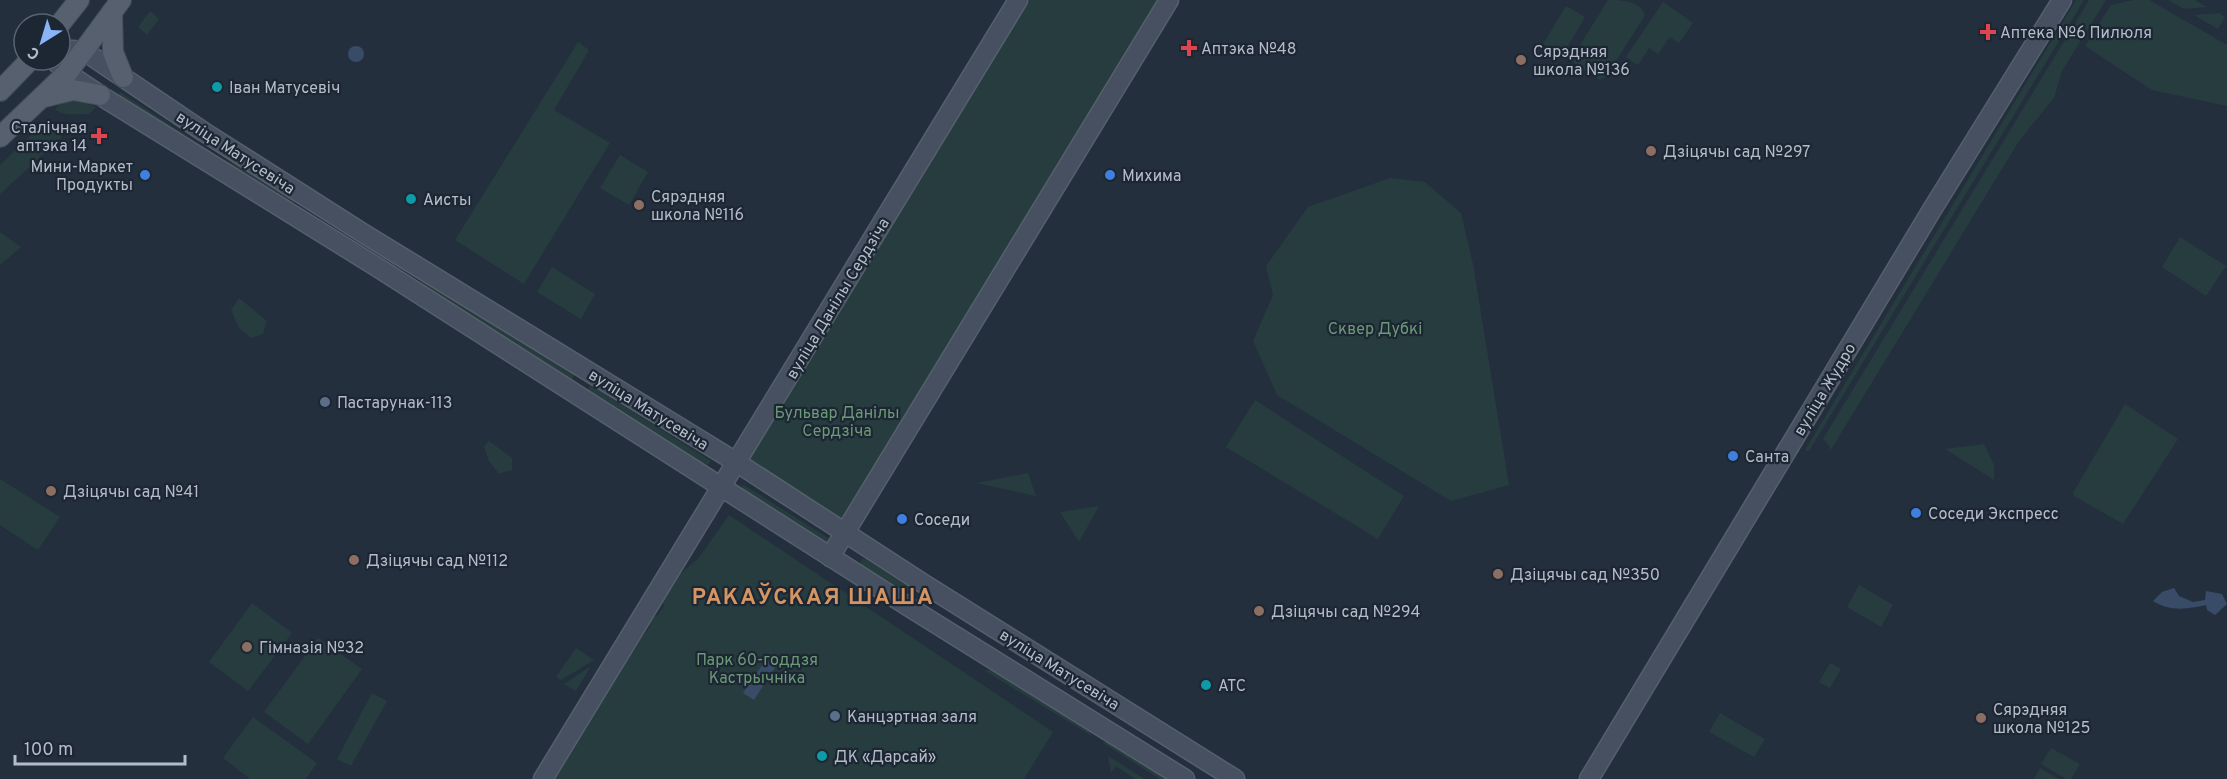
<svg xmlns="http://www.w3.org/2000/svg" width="2227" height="779" font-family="Overpass,sans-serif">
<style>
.green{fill:#263c3f}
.water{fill:#394c67}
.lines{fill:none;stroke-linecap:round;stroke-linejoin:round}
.secondary-casing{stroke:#565f6c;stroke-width:21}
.primary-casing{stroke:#414a57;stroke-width:22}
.secondary{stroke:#465061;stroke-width:18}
.primary{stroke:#56606e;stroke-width:20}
.health-dot{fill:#e0444e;stroke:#1d2633;stroke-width:2}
.education-dot{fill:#8d6e63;stroke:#1d2633;stroke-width:2}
.culture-dot{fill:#0f9aa8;stroke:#1d2633;stroke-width:2}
.shop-dot{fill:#3f7fe0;stroke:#1d2633;stroke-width:2}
.service-dot{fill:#5c6f8a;stroke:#1d2633;stroke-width:2}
.labels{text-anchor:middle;stroke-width:4.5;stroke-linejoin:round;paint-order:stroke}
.poi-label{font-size:16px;fill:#b4bcc9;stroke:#1d2633;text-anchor:start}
.street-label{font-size:16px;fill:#b4bcc9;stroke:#1d2633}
.park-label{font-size:16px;fill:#6b9a76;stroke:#1d2633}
.district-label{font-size:22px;font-weight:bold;letter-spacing:1.5px;fill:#d59563;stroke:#1d2633}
</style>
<rect width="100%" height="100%" fill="#242f3e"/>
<g class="green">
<path d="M 1025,0 L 1158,0 L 844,523 L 746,458 Z"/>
<path d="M 1608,0 C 1622,0 1639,0 1645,15 L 1606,77 L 1600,80 L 1575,64 L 1572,58 Z"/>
<path d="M 2076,0 L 2084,0 L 1809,451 L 1805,450 Z"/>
<path d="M 2089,0 L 2106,0 L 2062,71 L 2054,98 L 2019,141 L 1829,453 L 1830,447 L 1823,439 Z"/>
<path d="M 2133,0 L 2149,0 L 2227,45 L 2227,106 L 2152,90 L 2085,46 L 2111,5 Z"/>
<path d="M 2168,0 L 2195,0 L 2207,7 L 2184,9 Z"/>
<path d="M 1663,2 L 1693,23 L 1679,43 L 1670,37 L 1658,54 L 1649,48 L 1638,65 L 1626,57 Z"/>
<path d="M 1566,6 L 1585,17 L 1562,56 L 1543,44 Z"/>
<path d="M 150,11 L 159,19 L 147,35 L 138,27 Z"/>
<path d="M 2219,13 L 2225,17 L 2218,29 L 2194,15 Z"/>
<path d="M 578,42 L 589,50 L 554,110 L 610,143 L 524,284 L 455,240 Z"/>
<path d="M 120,92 L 224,160 L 255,172 L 295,199 L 291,207 L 116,97 Z"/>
<path d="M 71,100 L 79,101 L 96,107 L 89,114 C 77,114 64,117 55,109 L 62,102 Z"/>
<path d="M 47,120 L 62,137 L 0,194 L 0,165 Z"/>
<path d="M 620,155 L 648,172 L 629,205 L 600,188 Z"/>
<path d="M 1390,178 L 1425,182 L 1461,213 L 1473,264 L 1509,485 L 1451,501 L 1277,395 L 1253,341 L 1273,295 L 1266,266 L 1308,207 Z"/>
<path d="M 0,232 L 21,247 L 0,265 Z"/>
<path d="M 2180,237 L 2226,266 L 2206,296 L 2162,267 Z"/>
<path d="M 552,267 L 595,294 L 581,319 L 537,292 Z"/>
<path d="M 423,279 L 574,375 L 572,380 L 420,284 Z"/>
<path d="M 239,298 L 267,321 L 263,334 L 251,338 L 239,328 L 231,310 Z"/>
<path d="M 590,385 L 711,461 L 706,467 L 587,392 Z"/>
<path d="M 1255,400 L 1404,496 L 1378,539 L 1226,447 Z"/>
<path d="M 2125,404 L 2178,439 L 2123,524 L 2074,496 L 2073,493 Z"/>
<path d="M 489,441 L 512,458 L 512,470 L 499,474 L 489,461 L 484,447 Z"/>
<path d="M 1984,444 L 1994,465 L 1994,480 L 1945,449 Z"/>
<path d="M 1028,473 L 1036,496 L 976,483 Z"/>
<path d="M 0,479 L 60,517 L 38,550 L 0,525 Z"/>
<path d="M 744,485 L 828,538 L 830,540 L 828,544 L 746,492 L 741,486 Z"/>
<path d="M 1099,506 L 1079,542 L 1060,512 Z"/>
<path d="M 729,515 L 1053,732 L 1024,779 L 550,779 L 599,698 L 650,626 L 649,621 L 652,617 L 657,616 L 665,605 L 660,601 L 675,578 L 698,559 Z"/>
<path d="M 862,559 L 866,559 L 908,586 L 908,591 L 904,595 L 859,565 Z"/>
<path d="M 1859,585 L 1893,605 L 1881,627 L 1847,607 Z"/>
<path d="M 252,603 L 292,633 L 248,691 L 209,662 Z"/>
<path d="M 318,638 L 362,669 L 308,744 L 264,712 Z"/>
<path d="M 576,648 L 594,660 L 561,680 L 556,677 Z"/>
<path d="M 1830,663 L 1841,669 L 1830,688 L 1819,682 Z"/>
<path d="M 591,666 L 576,691 L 564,684 Z"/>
<path d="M 994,669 L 1087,727 L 1092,736 L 985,671 Z"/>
<path d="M 372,693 L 387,701 L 351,766 L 337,759 Z"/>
<path d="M 1720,713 L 1765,739 L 1754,757 L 1709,732 Z"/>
<path d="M 253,717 L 317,763 L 306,779 L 250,779 L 223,758 Z"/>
<path d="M 1107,741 L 1173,779 L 1160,779 L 1103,743 Z"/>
<path d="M 2051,748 L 2080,764 L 2071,779 L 2066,779 L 2041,764 Z"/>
<path d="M 1108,756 L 1145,779 L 1135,779 L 1116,766 L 1111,773 Z"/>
<path d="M 2040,768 L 2059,779 L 2034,779 Z"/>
</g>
<g class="water">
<circle cx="356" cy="54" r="8"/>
<path d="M 2174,588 L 2179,596 L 2193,602 L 2205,600 L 2206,591 L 2222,594 L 2227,604 L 2215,615 L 2207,610 L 2206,605 C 2187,609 2171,612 2153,601 L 2162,592 Z"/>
<path d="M 770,653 L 780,660 L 754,700 L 743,693 Z"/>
</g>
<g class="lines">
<defs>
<g id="secondary">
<path d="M 60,49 L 84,51 L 204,132 L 366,235 L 736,462 L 924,584 L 1235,779"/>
<path d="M 54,60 L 67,73 L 106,99 L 377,267 L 909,607 L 1185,779"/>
<path d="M 830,557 L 1169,0"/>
<path d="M 543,779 L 1018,0"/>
<path d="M 1589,779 L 1933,208 L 2062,0"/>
</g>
<g id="primary">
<path d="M 112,12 L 113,52 L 123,77"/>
<path d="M 60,24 L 79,0"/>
<path d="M 0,91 L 30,60"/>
<path d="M 44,97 L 73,90 L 100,95"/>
<path d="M 0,137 L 67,73 L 121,0"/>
</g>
</defs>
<use href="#secondary" class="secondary-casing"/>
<use href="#primary" class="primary-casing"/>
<use href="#secondary" class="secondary"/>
<use href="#primary" class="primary"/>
</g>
<g class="health-dot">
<path d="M1985 23h6v6h6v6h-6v6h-6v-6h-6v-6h6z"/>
<path d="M1186 39h6v6h6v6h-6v6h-6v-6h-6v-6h6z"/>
<path d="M96 127h6v6h6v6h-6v6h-6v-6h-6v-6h6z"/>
</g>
<g class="education-dot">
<circle cx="1521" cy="60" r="6"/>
<circle cx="1651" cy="151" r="6"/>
<circle cx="639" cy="205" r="6"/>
<circle cx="51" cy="491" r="6"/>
<circle cx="354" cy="560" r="6"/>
<circle cx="1498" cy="574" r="6"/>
<circle cx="1259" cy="611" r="6"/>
<circle cx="247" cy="647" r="6"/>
<circle cx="1981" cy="718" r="6"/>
</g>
<g class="culture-dot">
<circle cx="217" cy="87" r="6"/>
<circle cx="411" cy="199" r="6"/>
<circle cx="1206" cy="685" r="6"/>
<circle cx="822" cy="756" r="6"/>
</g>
<g class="shop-dot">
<circle cx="145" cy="175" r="6"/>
<circle cx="1110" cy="175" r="6"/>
<circle cx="1733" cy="456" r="6"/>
<circle cx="1916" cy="513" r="6"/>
<circle cx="902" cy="519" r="6"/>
</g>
<g class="service-dot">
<circle cx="325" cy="402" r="6"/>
<circle cx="835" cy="716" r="6"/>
</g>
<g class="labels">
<g class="poi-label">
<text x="2000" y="38">Аптека №6 Пилюля</text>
<text x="1201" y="54">Аптэка №48</text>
<text x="1533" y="57">Сярэдняя<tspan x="1533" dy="18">школа №136</tspan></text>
<text x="229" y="93">Іван Матусевіч</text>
<text x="87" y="133" text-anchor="end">Сталічная<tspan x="87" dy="18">аптэка 14</tspan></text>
<text x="1663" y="157">Дзіцячы сад №297</text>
<text x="133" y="172" text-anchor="end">Мини-Маркет<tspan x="133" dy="18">Продукты</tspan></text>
<text x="1122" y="181">Михима</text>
<text x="651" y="202">Сярэдняя<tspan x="651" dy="18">школа №116</tspan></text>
<text x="423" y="205">Аисты</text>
<text x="337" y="408">Пастарунак-113</text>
<text x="1745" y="462">Санта</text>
<text x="63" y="497">Дзіцячы сад №41</text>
<text x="1928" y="519">Соседи Экспресс</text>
<text x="914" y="525">Соседи</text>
<text x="366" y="566">Дзіцячы сад №112</text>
<text x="1510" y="580">Дзіцячы сад №350</text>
<text x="1271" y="617">Дзіцячы сад №294</text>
<text x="259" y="653">Гімназія №32</text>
<text x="1218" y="691">АТС</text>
<text x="1993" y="715">Сярэдняя<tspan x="1993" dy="18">школа №125</tspan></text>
<text x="847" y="722">Канцэртная заля</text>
<text x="834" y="762">ДК «Дарсай»</text>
</g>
<g class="street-label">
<text transform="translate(236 152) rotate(33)" y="6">вуліца Матусевіча</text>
<text transform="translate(837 298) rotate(-59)" y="6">вуліца Данілы Сердзіча</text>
<text transform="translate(1824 389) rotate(-59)" y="6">вуліца Жудро</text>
<text transform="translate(649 409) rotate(32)" y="6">вуліца Матусевіча</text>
<text transform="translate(1060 669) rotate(32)" y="6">вуліца Матусевіча</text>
</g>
<g class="park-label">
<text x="1375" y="334">Сквер Дубкі</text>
<text x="837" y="418">Бульвар Данілы<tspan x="837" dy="18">Сердзіча</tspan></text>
<text x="757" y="665">Парк 60-годдзя<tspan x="757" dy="18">Кастрычніка</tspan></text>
</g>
<g class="district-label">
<text x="813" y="604">РАКАЎСКАЯ ШАША</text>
</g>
</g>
<g transform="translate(42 42) rotate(217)"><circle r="28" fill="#1d2633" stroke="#59626f" stroke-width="1.5"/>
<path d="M0-4.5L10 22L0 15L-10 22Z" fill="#8ab4f8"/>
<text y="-9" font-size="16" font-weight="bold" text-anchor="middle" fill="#b4bcc9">С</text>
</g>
<path d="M15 755v9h170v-9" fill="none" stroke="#b4bcc9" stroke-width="3"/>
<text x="24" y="755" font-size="18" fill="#b4bcc9" stroke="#1d2633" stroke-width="4.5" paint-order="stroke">100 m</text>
</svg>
